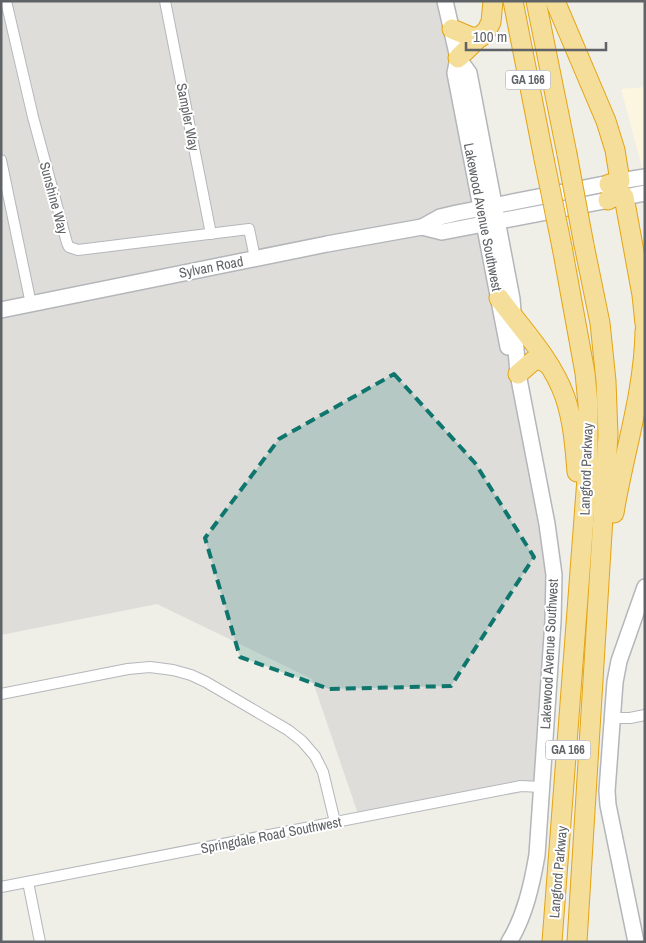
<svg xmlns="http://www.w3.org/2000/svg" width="646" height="943" font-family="'Archivo Narrow',sans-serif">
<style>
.commercial{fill:#fcf5e0}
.industrial{fill:#dfddd9}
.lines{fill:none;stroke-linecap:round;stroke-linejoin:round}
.street-casing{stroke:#b4b7bb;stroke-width:12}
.secondary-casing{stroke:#b3b6ba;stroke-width:18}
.highway-casing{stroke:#e4a413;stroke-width:21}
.street{stroke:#fff;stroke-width:10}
.secondary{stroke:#fff;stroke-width:15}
.highway{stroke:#f5de99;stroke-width:19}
.highway-bridge-casing{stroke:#e4a413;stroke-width:21;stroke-linecap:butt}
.highway-bridge{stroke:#f5de99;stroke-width:19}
.marked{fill:#0f766e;fill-opacity:0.2;stroke:#0f766e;stroke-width:4;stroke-dasharray:10 6;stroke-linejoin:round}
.labels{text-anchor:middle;stroke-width:4;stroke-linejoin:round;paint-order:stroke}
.shield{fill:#fff;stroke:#8f9194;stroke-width:1}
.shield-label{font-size:12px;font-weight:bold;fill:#5f6266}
.street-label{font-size:14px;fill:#5f6266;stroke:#fff}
</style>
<rect width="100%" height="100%" fill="#efeee7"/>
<path class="commercial" d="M 645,87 L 645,179 L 621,89 Z"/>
<path class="industrial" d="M 1,1 L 453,1 L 557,591 L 536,781 L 358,814 L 312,679 L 157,604 L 1,635 Z"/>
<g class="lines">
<defs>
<g id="street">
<path d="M 6,1 L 33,117 L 67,243 L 69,247 L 78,250 L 249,229 L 255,258"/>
<path d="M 165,1 L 211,234"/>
<path d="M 1,160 L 31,304"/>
<path d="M 1,694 L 128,669 L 150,667 L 173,670 L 191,675 L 206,682 L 288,730 L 302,741 L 315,756 L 323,772 L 335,822"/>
<path d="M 612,718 L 630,718 L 645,715"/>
<path d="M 28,882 L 40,942"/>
<path d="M 1,887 L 521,786 L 542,787"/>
</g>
<g id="secondary">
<path d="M 445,1 L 458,58 L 469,73 L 512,299 L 518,374 L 547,524 L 554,575 L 553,621 L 537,855 C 532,884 525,916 509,942"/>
<path d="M 458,58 L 455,73 L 508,347"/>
<path d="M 422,227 L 442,232 L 645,193"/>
<path d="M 1,310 L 327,244 L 422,227 L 440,217 L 457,213 L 620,181 L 645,177"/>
<path d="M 636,942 L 608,805 L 607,791 L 615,682 L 619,661 L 645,587"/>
</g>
<g id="highway">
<path d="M 513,1 L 544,159"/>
<path d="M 536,1 L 567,154"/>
<path d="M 555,1 L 606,121 L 615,150 L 620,181 L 617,189 L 608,200"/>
<path d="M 452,29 L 471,37 L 481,37"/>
<path d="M 458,58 L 487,30 L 491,22 L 493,1"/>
<path d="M 609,184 L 617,189 L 624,197 L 642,295 L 645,324"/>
<path d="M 499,298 C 522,329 552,360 565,397 C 573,421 575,446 577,472"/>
<path d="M 518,374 L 533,361 L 540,359 L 549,365"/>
<path d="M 614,513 C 624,452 644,393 645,331"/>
<path d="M 552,942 L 588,465 L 588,404 L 585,373 L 562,247"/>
<path d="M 577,942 L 608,435 L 606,381 L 600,323 L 584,245"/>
</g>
</defs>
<use href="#street" class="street-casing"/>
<use href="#secondary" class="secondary-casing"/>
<use href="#highway" class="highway-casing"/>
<use href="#street" class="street"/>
<use href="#secondary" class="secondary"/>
<use href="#highway" class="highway"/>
<defs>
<g id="highway-bridge">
<path d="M 567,154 L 584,245"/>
<path d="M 544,159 L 562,247"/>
</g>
</defs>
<use href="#highway-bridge" class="highway-bridge-casing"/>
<use href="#highway-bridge" class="highway-bridge"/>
</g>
<path class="marked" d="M 394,374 L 475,463 L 534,557 L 451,686 L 329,689 L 240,657 L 205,538 L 279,439 Z"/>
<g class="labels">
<g class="shield">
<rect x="505.5" y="70.5" width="45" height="19" rx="4"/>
<rect x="545.5" y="740.5" width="45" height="19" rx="4"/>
</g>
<g class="shield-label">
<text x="528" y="84">GA 166</text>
<text x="568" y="754">GA 166</text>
</g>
<g class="street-label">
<text transform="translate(188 117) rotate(79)" y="5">Sampler Way</text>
<text transform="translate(54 198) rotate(75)" y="5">Sunshine Way</text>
<text transform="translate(483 217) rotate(79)" y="5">Lakewood Avenue Southwest</text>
<text transform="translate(211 267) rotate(-11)" y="5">Sylvan Road</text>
<text transform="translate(586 469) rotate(-88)" y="5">Langford Parkway</text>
<text transform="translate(549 654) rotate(-87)" y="5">Lakewood Avenue Southwest</text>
<text transform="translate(271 835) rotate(-11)" y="5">Springdale Road Southwest</text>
<text transform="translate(558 872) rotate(-85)" y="5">Langford Parkway</text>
</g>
</g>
<rect width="646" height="943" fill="none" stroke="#5f6266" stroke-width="5"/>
<path d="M466 42v8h140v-8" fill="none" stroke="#5f6266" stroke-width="2.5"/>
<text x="473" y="42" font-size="15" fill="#5f6266" stroke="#ffffff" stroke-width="4" paint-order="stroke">100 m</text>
</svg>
